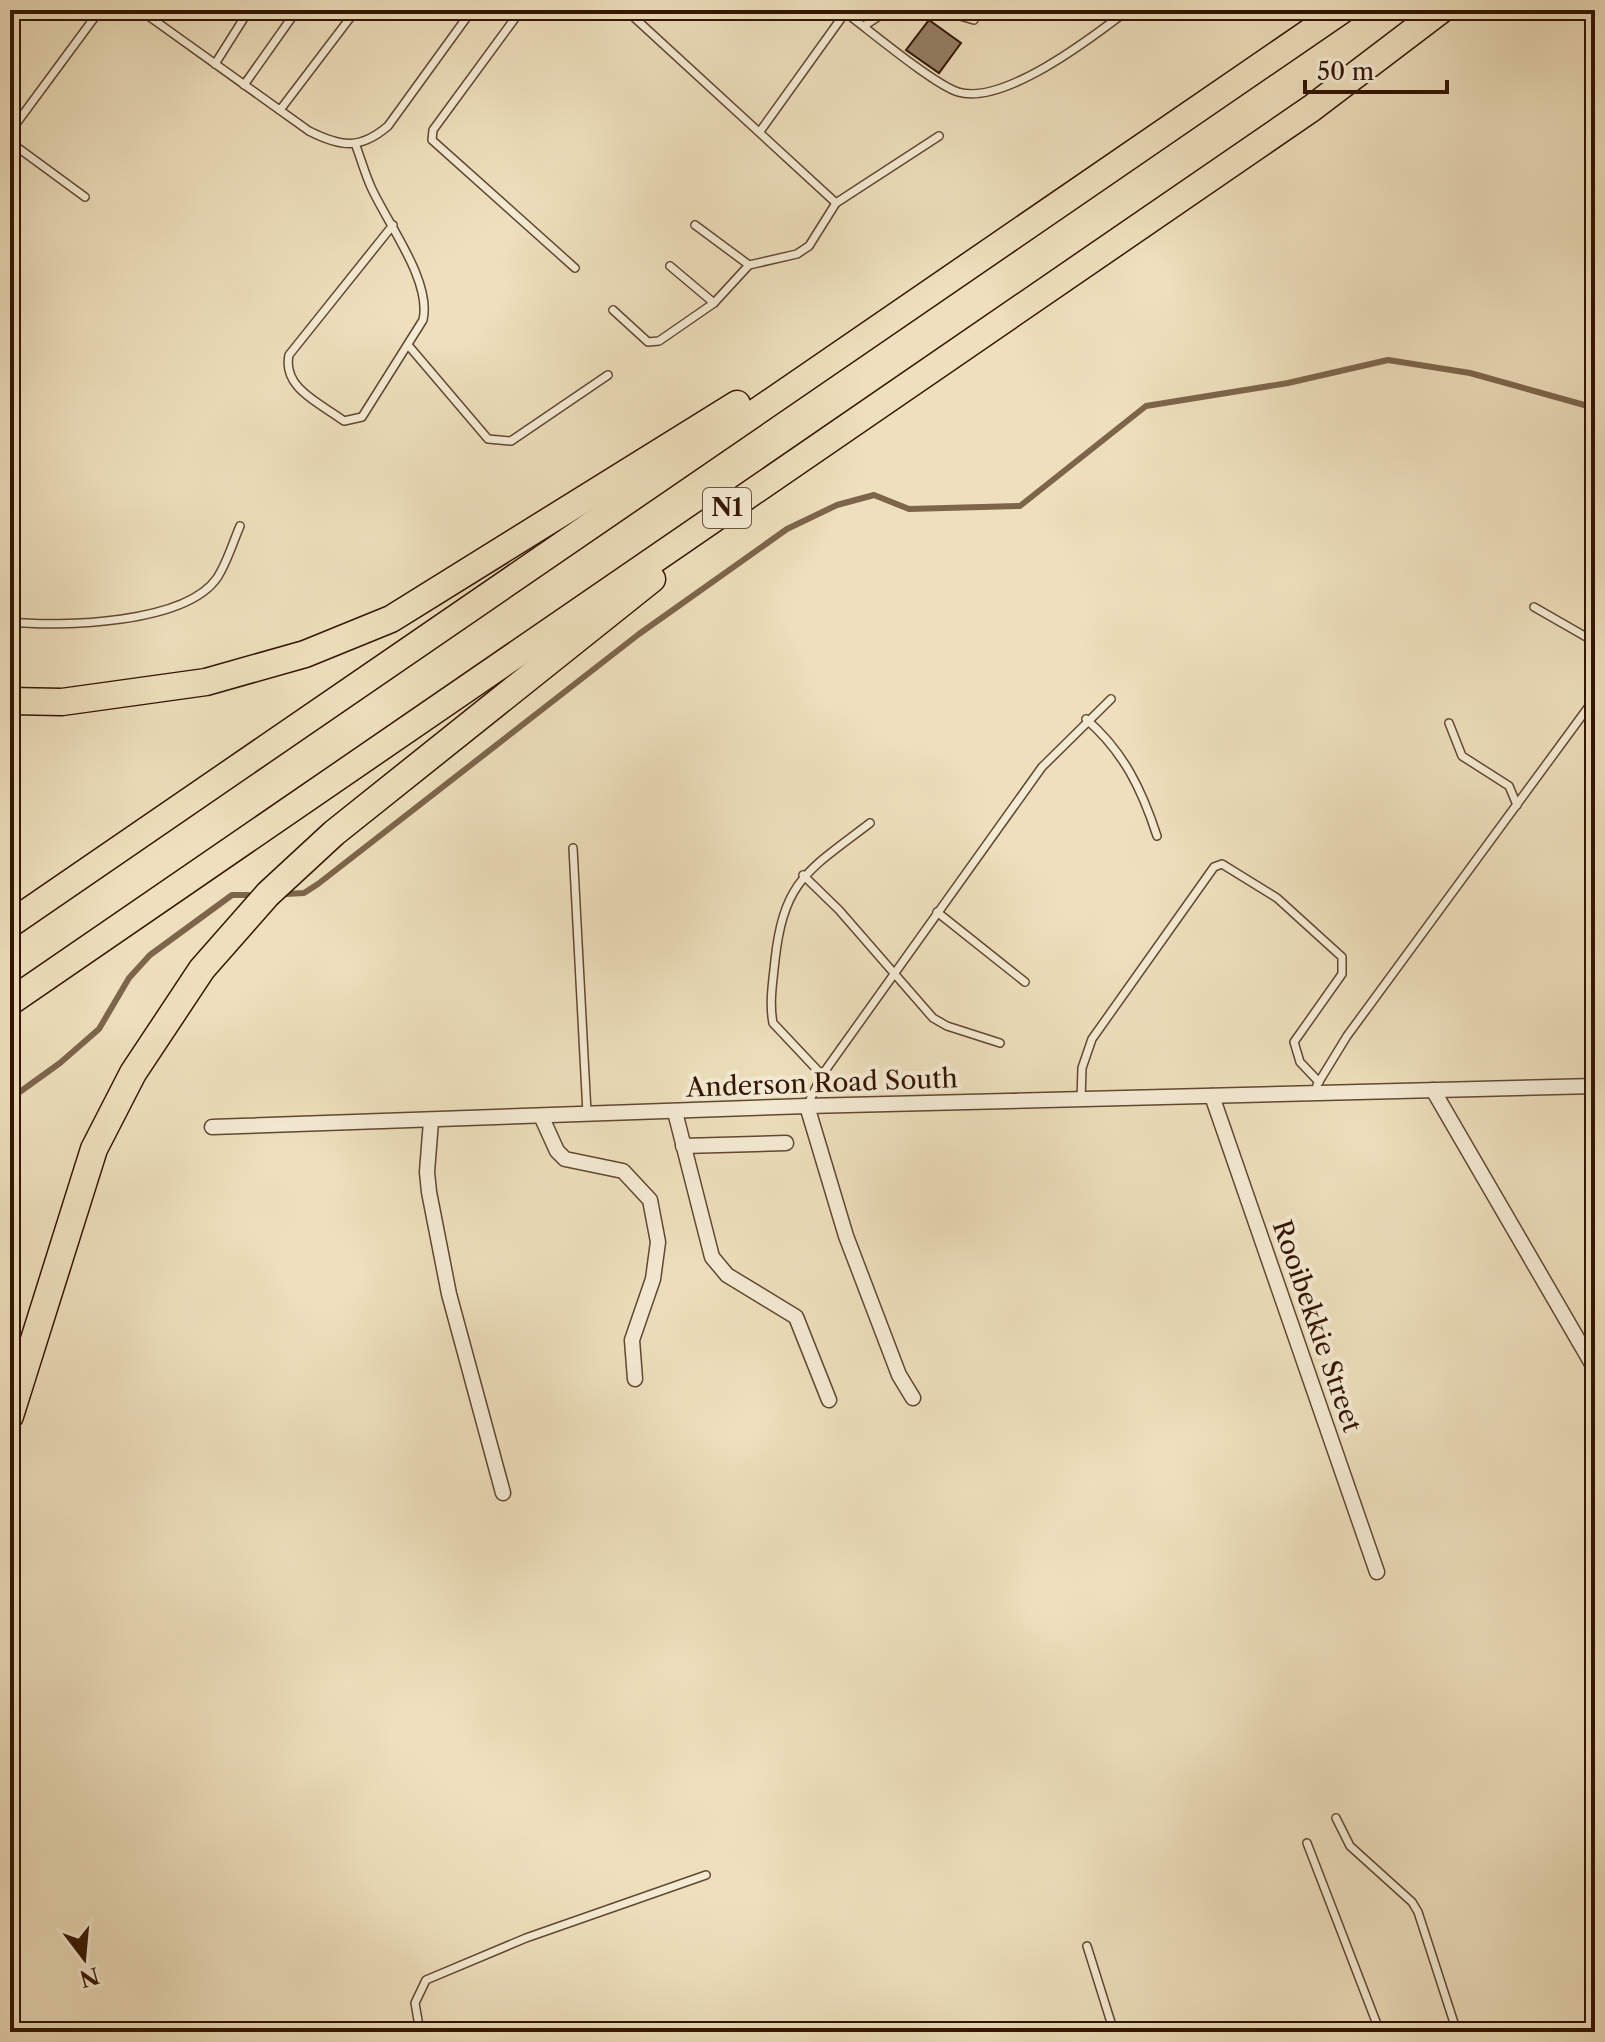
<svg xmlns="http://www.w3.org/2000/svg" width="1605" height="2042" font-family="'Libre Caslon Text',serif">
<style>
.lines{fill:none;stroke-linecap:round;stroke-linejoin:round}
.stream{stroke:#7d654b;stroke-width:6}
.building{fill:#947e63;stroke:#331401;stroke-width:2}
.lane-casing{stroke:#624730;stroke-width:10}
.street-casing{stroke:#624730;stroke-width:17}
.highway-casing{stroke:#331401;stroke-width:29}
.lane{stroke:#f4ebd4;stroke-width:7}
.street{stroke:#f4ebd4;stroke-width:14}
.highway{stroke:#eee0bd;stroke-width:26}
.labels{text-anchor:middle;stroke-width:8;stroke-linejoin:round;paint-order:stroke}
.shield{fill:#f4ebd4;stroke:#6d5440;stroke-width:2}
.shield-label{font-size:24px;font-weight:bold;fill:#331401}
.street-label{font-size:26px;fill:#331401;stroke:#f4ebd4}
</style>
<rect width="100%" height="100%" fill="#eee0bd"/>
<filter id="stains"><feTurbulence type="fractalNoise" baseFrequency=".0025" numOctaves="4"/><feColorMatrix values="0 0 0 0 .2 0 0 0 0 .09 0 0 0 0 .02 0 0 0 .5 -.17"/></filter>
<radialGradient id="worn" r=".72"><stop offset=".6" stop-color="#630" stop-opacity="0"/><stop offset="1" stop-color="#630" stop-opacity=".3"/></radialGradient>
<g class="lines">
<g class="stream">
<path d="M 286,894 L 304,893 L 318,884 L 639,634 L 787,529 L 837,505 L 874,495 L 909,509 L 1020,506 L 1146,406 L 1288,383 L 1388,360 L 1470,373 L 1595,408"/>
<path d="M 10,1099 L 60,1063 L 99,1029 L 129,978 L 150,955 L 232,895 L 248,895"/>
</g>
</g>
<path class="building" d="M 929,20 L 961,43 L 939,73 L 906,50 Z"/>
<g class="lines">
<defs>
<g id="lane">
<path d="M 140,10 L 309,131 C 341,147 360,150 388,126 L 472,10"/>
<path d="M 521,10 L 433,130 L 432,140 L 575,268"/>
<path d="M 626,10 L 836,203"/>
<path d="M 842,10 C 868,29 933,84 958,92 C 1004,106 1094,36 1128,10"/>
<path d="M 939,10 L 974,20"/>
<path d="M 10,18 L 16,10"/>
<path d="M 864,26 L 888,10"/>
<path d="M 215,64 L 249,10"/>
<path d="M 244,85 L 297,10"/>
<path d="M 280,110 L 356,10"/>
<path d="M 761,130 L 845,13"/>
<path d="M 10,132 L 100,10"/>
<path d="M 10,142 L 85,197"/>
<path d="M 356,146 C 361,159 365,174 371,187 C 387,223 432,281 423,320 L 362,417 L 344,421 C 320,403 282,388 289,355 L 393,225"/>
<path d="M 695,225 L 749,265"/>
<path d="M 670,266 L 714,303"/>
<path d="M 613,310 L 648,342 L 659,341 L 714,303 L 749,265 L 797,254 L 809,246 L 836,203 L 939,136"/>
<path d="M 408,345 L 488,439 L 511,441 L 608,375"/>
<path d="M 1534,607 L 1595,642"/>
<path d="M 10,622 C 62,627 185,624 217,578 C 227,563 233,542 240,526"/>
<path d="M 1086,719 C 1124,752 1142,790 1157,836"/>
<path d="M 1449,723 L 1462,756 L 1509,786 L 1517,805"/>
<path d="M 573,848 L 587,1113"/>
<path d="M 803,875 L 839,910 L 933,1018 L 947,1026 L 1000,1043"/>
<path d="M 937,912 L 1025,982"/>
<path d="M 822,1075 L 773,1023 C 769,1002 773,981 775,960 C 784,879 809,870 870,823"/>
<path d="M 1317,1085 L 1347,1036 L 1595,698"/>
<path d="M 1081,1100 L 1082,1068 L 1092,1039 L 1214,867 L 1222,864 L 1277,898 L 1342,957 L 1342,974 L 1294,1042 L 1300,1062 L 1319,1082"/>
<path d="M 807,1106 L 822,1075 L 1042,767 L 1111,699"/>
<path d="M 1336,1818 L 1350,1846 L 1412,1902 L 1418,1912 L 1457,2032"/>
<path d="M 1307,1843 L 1380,2032"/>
<path d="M 1087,1946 L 1114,2032"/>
<path d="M 420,2032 L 415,2003 L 426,1980 L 526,1938 L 706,1875"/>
</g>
<g id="street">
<path d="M 1433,1090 L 1595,1369"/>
<path d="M 1212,1096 L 1377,1572"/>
<path d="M 807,1106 L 846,1236 L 899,1375 L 913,1398"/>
<path d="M 675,1112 L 712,1257 L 727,1275 L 796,1317 L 829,1400"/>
<path d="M 542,1118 L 557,1151 L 565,1159 L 623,1171 L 650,1200 L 658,1242 L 653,1279 L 632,1340 L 635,1379"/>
<path d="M 431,1121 L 427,1172 L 429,1192 L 449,1294 L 503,1493"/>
<path d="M 212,1127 L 807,1106 L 1595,1086"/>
<path d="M 683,1146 L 786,1143"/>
</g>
<g id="highway">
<path d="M 10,701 L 62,702 L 206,682 L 305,654 L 391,619 L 737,404"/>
<path d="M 10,924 L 1342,10"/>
<path d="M 10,1002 L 1312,108 L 1441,10"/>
<path d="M 10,1416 L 94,1149 L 133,1073 L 202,969 L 268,894 L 334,833 L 652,579"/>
</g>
</defs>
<use href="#lane" class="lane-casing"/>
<use href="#street" class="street-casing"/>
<use href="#highway" class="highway-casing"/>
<use href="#lane" class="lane"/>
<use href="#street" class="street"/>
<use href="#highway" class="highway"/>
</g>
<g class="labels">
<rect class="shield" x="703" y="488" width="48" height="40" rx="6"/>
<g class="shield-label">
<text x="727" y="516">N1</text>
</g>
<g class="street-label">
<text transform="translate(822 1083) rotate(-2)" y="9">Anderson Road South</text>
<text transform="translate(1317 1326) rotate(71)" y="9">Rooibekkie Street</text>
</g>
</g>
<rect width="1605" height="2042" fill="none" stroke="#eee0bd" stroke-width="40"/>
<rect x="12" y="12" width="1581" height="2018" fill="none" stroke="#331401" stroke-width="4"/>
<rect x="20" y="20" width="1565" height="2002" fill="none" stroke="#331401" stroke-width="2"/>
<g transform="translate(84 1958) rotate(164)" stroke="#f4ebd4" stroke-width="6" paint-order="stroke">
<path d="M0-6L14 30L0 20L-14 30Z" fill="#331401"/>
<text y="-12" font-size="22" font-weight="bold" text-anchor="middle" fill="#331401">N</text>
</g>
<path d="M1305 80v12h142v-12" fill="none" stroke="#331401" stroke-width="4"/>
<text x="1317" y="80" font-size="24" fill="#331401" stroke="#f4ebd4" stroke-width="6" paint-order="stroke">50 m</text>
<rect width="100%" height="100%" filter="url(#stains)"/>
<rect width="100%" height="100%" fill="url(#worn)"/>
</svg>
